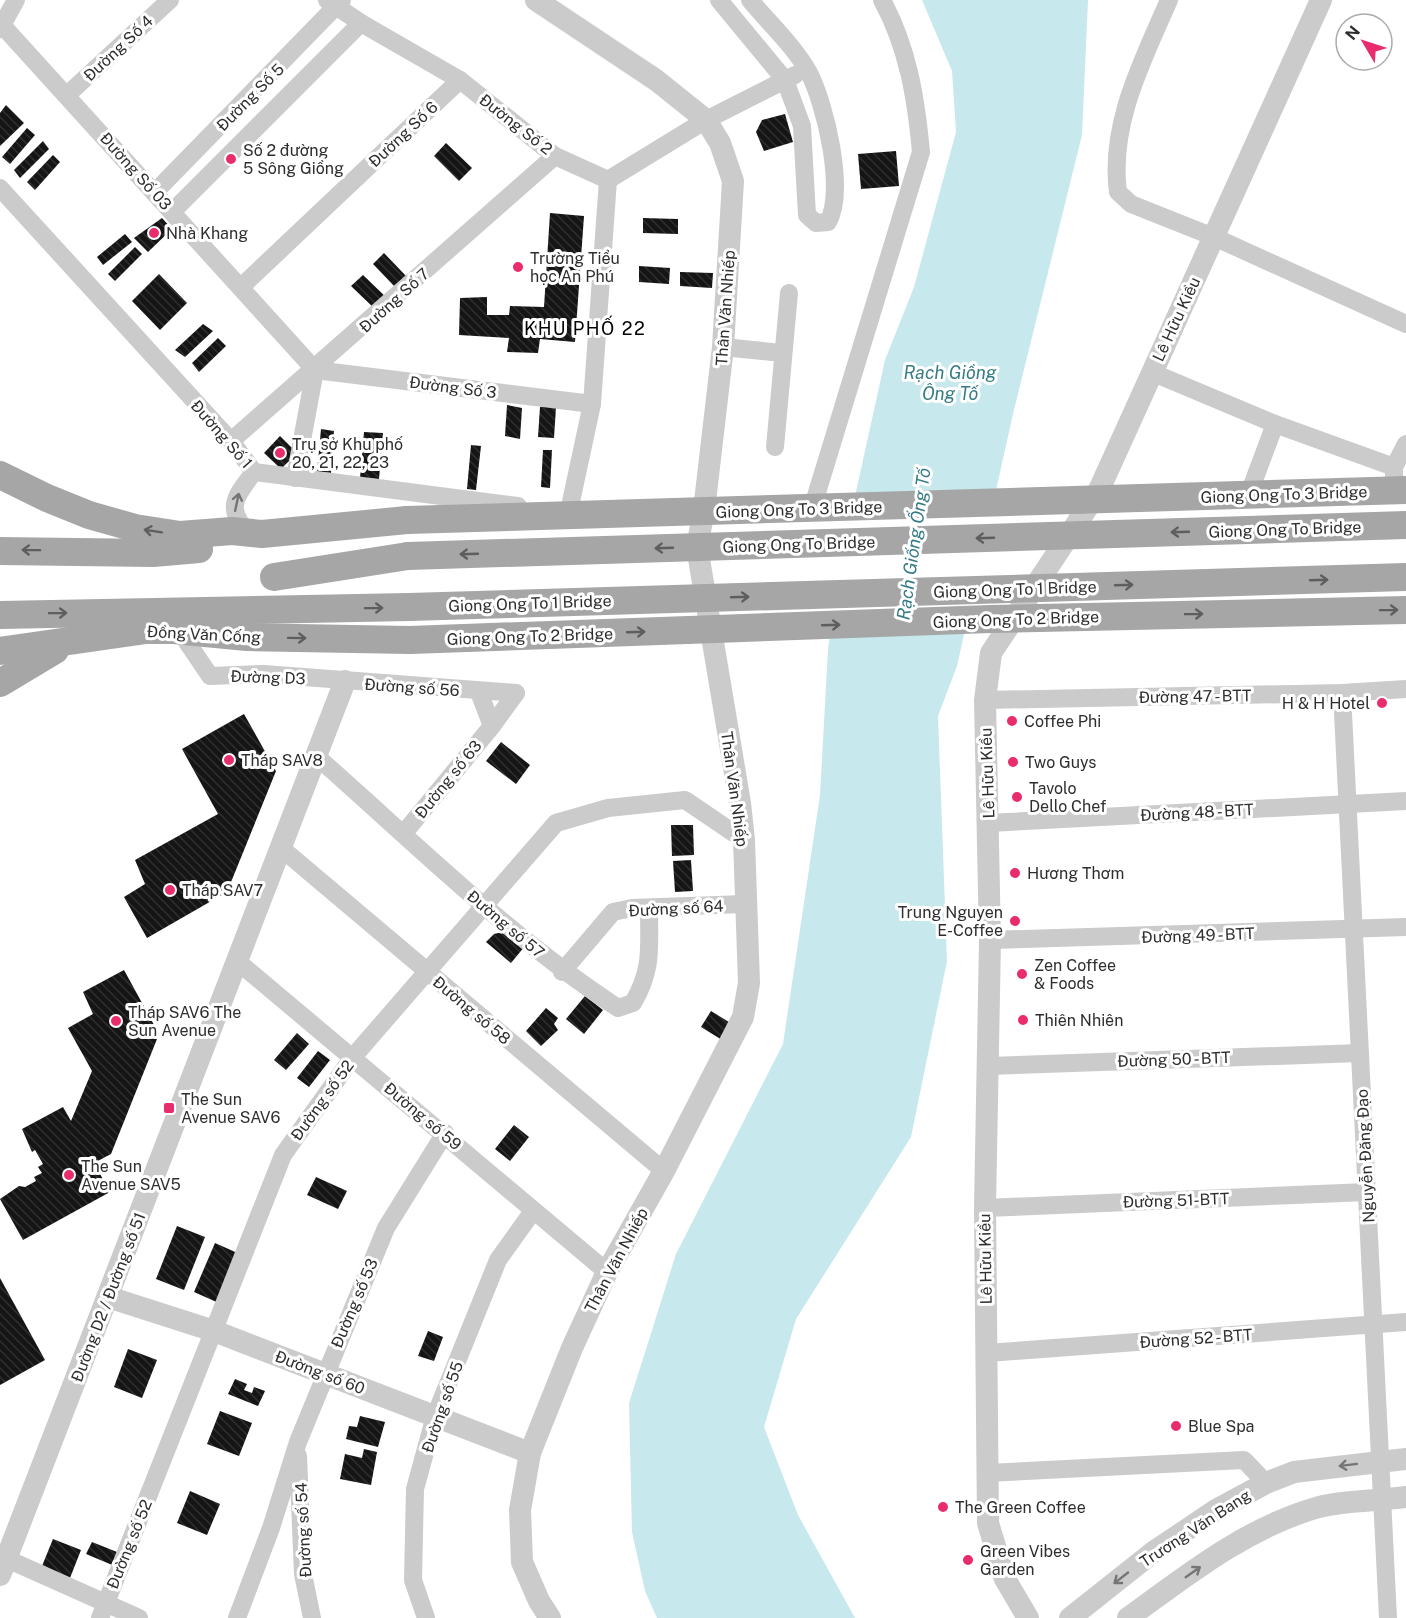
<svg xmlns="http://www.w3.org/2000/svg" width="1406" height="1618" font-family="'Public Sans',sans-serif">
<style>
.water{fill:#c7e8ec}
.pier{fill:#fff}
.building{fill:url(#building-back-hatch)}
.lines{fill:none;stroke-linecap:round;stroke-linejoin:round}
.minor{stroke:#cbcbcb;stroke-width:18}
.tertiary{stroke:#cbcbcb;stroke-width:22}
.primary{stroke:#a6a6a6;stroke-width:28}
.primary-bridge{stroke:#a6a6a6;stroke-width:28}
.oneway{stroke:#757575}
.oneway2{stroke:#5e5e5e}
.poi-dot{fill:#e92c6d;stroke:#fff;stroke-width:2}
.labels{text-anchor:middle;stroke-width:6;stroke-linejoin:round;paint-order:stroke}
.street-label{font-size:16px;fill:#2e2e2e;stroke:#fff}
.poi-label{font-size:16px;fill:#2e2e2e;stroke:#fff;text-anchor:start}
.neighbourhood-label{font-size:18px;letter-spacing:1.5px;fill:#000;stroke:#fff}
.water-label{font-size:18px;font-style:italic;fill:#367c85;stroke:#fff}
</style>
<defs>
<pattern id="building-back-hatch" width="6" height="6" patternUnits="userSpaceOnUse" patternTransform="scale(1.5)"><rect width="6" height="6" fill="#151515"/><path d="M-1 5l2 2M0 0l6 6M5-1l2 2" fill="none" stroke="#2f2f2f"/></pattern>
</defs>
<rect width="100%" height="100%" fill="#fff"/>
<path class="water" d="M 922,0 L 1088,0 L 1082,135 L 1013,414 L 957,666 L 938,716 L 947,961 L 911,1137 L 796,1319 L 764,1427 L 798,1515 L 855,1618 L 657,1618 L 645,1591 L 632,1532 L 629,1403 L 676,1254 L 783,1044 L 820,795 L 828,650 L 837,578 L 885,360 L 914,287 L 956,132 L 952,71 Z"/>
<path class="pier" d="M 997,496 L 967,633 L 827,638 L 834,578 L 852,500 Z"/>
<g class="building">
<path d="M 6,105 L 24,123 L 0,146 L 0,113 Z"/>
<path d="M 785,114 L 793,142 L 764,151 L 756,132 L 762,120 Z"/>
<path d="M 27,128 L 35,135 L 10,164 L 2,157 Z"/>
<path d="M 43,141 L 49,149 L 20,178 L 14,170 Z"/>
<path d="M 446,143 L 472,168 L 459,181 L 434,156 Z"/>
<path d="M 896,151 L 899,186 L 861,189 L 858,154 Z"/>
<path d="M 53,155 L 60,162 L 35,190 L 27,182 Z"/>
<path d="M 550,213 L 584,216 L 575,342 L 540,339 L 538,353 L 507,352 L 509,338 L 459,335 L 460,298 L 487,297 L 487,315 L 509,315 L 510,306 L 544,307 Z"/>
<path d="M 162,218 L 172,229 L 148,252 L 134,238 Z"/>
<path d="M 643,218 L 678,219 L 678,234 L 643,233 Z"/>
<path d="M 125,234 L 132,242 L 103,265 L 97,257 Z"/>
<path d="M 135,247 L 142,254 L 115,281 L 108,274 Z"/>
<path d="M 384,253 L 406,276 L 394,286 L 373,264 Z"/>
<path d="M 639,266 L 670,268 L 669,284 L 639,282 Z"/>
<path d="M 680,272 L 713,273 L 712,288 L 680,286 Z"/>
<path d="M 159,274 L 187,303 L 160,330 L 132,301 Z"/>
<path d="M 363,275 L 389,300 L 377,311 L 351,286 Z"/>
<path d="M 203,324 L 213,331 L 185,357 L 175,350 Z"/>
<path d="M 218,338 L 226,346 L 199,372 L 192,363 Z"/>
<path d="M 507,405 L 522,408 L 520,439 L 505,436 Z"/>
<path d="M 540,407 L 556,407 L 554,438 L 538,437 Z"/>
<path d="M 321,429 L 334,431 L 331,473 L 317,472 Z"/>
<path d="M 364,432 L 383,433 L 379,479 L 360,478 Z"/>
<path d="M 280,436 L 297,453 L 281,469 L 264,453 Z"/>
<path d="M 471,445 L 481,446 L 476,490 L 467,489 Z"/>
<path d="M 543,450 L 552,450 L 550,488 L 541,487 Z"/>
<path d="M 244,714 L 276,771 L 227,892 L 147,938 L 124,897 L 145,884 L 135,860 L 218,814 L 182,749 Z"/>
<path d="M 501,742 L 530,765 L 516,784 L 486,761 Z"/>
<path d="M 671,825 L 693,825 L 694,855 L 672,856 Z"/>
<path d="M 691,860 L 693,891 L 675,892 L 673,861 Z"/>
<path d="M 507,931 L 525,946 L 511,963 L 486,942 L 494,934 Z"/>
<path d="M 124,970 L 159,1034 L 111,1154 L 94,1163 L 110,1192 L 23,1240 L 0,1199 L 19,1186 L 25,1187 L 36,1181 L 34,1177 L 42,1173 L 38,1167 L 43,1164 L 35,1150 L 32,1152 L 22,1129 L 63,1107 L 71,1121 L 92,1071 L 68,1028 L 93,1014 L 83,992 Z"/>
<path d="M 585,996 L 603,1010 L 584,1034 L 566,1019 Z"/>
<path d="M 546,1008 L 558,1018 L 554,1024 L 558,1030 L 541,1046 L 526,1031 Z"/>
<path d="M 711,1011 L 737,1027 L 727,1043 L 701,1027 Z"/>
<path d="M 297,1033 L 309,1044 L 286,1070 L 274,1060 Z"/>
<path d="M 318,1051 L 330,1060 L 309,1087 L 297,1078 Z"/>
<path d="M 514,1125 L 529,1137 L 510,1161 L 495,1149 Z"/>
<path d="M 316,1177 L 347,1191 L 338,1209 L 307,1195 Z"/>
<path d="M 177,1226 L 205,1237 L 184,1290 L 156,1279 Z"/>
<path d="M 215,1243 L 242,1255 L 221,1304 L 194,1292 Z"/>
<path d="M 0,1278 L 45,1360 L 0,1385 Z"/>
<path d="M 428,1331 L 443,1337 L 434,1361 L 418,1356 Z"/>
<path d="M 128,1349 L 157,1360 L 142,1398 L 114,1387 Z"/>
<path d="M 235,1379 L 247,1384 L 244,1390 L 252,1393 L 254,1387 L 265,1391 L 258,1406 L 228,1394 Z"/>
<path d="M 220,1411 L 252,1423 L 239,1456 L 207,1444 Z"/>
<path d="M 360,1416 L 385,1422 L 378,1447 L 346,1439 L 349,1426 L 357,1427 Z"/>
<path d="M 364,1449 L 377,1452 L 371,1485 L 340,1479 L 345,1454 L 362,1458 Z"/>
<path d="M 190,1491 L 220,1504 L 207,1535 L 177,1523 Z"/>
<path d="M 53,1539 L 81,1550 L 70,1578 L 42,1566 Z"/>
<path d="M 92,1542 L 122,1554 L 117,1567 L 86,1554 Z"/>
</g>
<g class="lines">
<g class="minor">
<path d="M 327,0 L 361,23 L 460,80 L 555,156 L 608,180 L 592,404 L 569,511"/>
<path d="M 719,0 L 785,80 L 802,126 L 807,215 L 816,223 L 828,222 C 846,191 825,102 808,71 C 793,45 769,23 750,0"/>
<path d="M 1169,0 C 1143,60 1109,124 1118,192 L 1131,204 L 1214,237 L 1406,324"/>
<path d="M 2,25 L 315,370 L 295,478"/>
<path d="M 0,29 L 16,0"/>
<path d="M 67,95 L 170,0"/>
<path d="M 608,180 L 706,120 L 795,75"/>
<path d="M 0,188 L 231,441 L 254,472 L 518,506"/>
<path d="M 155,192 L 342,0"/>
<path d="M 173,211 L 361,23"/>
<path d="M 242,286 L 460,80"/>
<path d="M 723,347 L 782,353"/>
<path d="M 315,370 L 592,404"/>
<path d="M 1151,372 L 1275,424 L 1253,483"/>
<path d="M 1275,424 L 1394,467"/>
<path d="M 231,441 L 555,156"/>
<path d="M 775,447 L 789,293"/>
<path d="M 1394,477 L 1394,467 L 1406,444"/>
<path d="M 806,509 L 812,509 L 921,152 C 916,98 908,48 882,0"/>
<path d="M 249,533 C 224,508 236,496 254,472"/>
<path d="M 187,631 L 185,639 L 210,676 L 264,674 L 516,693"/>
<path d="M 1342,693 L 1388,1618"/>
<path d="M 985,700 L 1342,693 L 1406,689"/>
<path d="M 492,726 L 516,693"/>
<path d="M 316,756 C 415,843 508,936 618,1008 L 633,1003 C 653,969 649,947 649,909"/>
<path d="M 989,823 L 1406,801"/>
<path d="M 404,833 L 492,726 L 479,692"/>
<path d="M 281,848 L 664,1171"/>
<path d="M 990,940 L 1406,927"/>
<path d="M 237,961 L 607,1272"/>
<path d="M 562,972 L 613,912 L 632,908 L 745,904"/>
<path d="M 988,1066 L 1360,1053"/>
<path d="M 985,1208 L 1367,1192"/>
<path d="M 987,1353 L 1406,1322"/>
<path d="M 298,1456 L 303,1574 L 312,1618"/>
<path d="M 988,1473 L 1244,1460 L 1266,1483"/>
<path d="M 7,1559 L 139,1618"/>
<path d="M 100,1618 L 283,1155 L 353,1057 L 556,823 L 608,808 L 685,800 L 744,840"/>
<path d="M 237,1618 L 271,1528 L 298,1442 L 386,1228 L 445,1133"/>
<path d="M 426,1618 L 413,1580 L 415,1489 L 435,1416 L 498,1260 L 533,1211"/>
</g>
<g class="tertiary">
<path d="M 536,0 L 656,80 L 706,120 L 720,143 L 733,181 L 723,347 L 704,510 L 697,547 L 740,803 L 744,840 L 749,983 L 743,1017 L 664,1171 L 607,1272 L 572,1348 L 530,1453 L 520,1510 L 522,1562 L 539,1601 L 550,1618"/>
<path d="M 108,1297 L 214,1331 L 530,1453"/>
<path d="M 0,1575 L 345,681"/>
<path d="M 1028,1618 L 1005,1579 L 988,1523 L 985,1208 L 990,940 L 985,700 L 991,653 L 1099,490 L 1321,0"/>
<path d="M 1070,1618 L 1152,1553 L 1216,1510 L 1266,1483 L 1294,1472 L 1406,1459"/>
<path d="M 1128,1618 C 1187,1575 1247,1527 1319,1507 C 1346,1500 1378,1501 1406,1497"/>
</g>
<g class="primary">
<path d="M 0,475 L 47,498 L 89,515 L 135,528 L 180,535 L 232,531 L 262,534 L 407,520"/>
<path d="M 0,551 L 153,553 L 199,549"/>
<path d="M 274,577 L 408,556"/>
<path d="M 0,615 L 409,607"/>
<path d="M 0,651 L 146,630 L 174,630 L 247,637 L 410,640"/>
<path d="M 0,683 L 55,650"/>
</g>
<g class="primary-bridge">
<path d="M 407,520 L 1406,490"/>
<path d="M 408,556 L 1406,525"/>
<path d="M 409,607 L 1406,577"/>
<path d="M 410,640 L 990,619 L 1406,610"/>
</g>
</g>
<defs><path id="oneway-shaft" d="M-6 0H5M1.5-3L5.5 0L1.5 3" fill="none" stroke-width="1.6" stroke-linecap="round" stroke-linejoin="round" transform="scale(1.5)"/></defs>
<g class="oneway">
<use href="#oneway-shaft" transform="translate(237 502) rotate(-78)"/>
<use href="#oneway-shaft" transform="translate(1348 1465) rotate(173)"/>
<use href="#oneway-shaft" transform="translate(1193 1572) rotate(-35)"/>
<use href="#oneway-shaft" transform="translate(1121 1578) rotate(142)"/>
</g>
<g class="oneway2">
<use href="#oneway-shaft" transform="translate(153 531) rotate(-171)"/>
<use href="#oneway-shaft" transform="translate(1180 532) rotate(178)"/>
<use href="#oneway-shaft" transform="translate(985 538) rotate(178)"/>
<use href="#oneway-shaft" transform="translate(664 548) rotate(178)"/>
<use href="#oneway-shaft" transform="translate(31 550) rotate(-179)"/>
<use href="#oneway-shaft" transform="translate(469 554) rotate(178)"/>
<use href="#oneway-shaft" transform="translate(1319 580) rotate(-2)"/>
<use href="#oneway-shaft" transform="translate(1124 585) rotate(-2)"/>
<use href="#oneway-shaft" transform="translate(740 597) rotate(-2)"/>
<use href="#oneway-shaft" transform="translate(374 608) rotate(-1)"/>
<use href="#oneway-shaft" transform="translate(1389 610) rotate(-1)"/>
<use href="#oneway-shaft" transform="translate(58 613) rotate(-1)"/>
<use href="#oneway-shaft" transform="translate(1194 614) rotate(-1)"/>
<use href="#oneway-shaft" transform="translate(831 625) rotate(-2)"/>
<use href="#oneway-shaft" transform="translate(636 632) rotate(-2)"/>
<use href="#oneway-shaft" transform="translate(297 638) rotate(1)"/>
</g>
<g class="poi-dot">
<circle cx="231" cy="159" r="6"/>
<circle cx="154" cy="233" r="6"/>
<circle cx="518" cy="267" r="6"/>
<circle cx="280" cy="453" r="6"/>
<circle cx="1382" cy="703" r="6"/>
<circle cx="1012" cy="721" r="6"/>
<circle cx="229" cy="760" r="6"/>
<circle cx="1013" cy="762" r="6"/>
<circle cx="1017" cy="797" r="6"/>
<circle cx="1015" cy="873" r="6"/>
<circle cx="170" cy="890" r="6"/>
<circle cx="1015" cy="921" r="6"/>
<circle cx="1022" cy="974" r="6"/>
<circle cx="1023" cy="1020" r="6"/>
<circle cx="116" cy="1021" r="6"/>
<rect x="163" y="1102" width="12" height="12" rx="3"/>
<circle cx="69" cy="1175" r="6"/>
<circle cx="1176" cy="1426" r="6"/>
<circle cx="943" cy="1507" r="6"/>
<circle cx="968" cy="1560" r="6"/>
</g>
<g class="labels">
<g class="street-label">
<text transform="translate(118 48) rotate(-43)" y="6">Đường Số 4</text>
<text transform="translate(250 97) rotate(-45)" y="6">Đường Số 5</text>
<text transform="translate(516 124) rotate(38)" y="6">Đường Số 2</text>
<text transform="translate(403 134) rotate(-43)" y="6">Đường Số 6</text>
<text transform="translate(136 171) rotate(48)" y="6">Đường Số 03</text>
<text transform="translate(394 300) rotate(-42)" y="6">Đường Số 7</text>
<text transform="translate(725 308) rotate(-86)" y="6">Thân Văn Nhiếp</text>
<text transform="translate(1176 319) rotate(-65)" y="6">Lê Hữu Kiều</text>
<text transform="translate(453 387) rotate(7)" y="6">Đường Số 3</text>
<text transform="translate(222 434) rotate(49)" y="6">Đường Số 1</text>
<text transform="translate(1284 494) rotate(-2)" y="6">Giong Ong To 3 Bridge</text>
<text transform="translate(799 509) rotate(-2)" y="6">Giong Ong To 3 Bridge</text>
<text transform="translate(1285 529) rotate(-2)" y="6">Giong Ong To Bridge</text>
<text transform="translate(799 544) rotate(-2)" y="6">Giong Ong To Bridge</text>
<text transform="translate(1015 589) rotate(-2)" y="6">Giong Ong To 1 Bridge</text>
<text transform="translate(530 603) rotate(-2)" y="6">Giong Ong To 1 Bridge</text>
<text transform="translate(1016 619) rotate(-2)" y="6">Giong Ong To 2 Bridge</text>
<text transform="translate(204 634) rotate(3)" y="6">Đồng Văn Cống</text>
<text transform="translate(530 636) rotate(-2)" y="6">Giong Ong To 2 Bridge</text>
<text transform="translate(268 677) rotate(2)" y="6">Đường D3</text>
<text transform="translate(412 687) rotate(4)" y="6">Đường số 56</text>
<text transform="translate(1195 696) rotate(-1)" y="6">Đường 47 - BTT</text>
<text transform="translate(987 773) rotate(-92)" y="6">Lê Hữu Kiều</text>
<text transform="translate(448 779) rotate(-51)" y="6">Đường số 63</text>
<text transform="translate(735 789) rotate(82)" y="6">Thân Văn Nhiếp</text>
<text transform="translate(1197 812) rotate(-3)" y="6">Đường 48 - BTT</text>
<text transform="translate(676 908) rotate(-3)" y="6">Đường số 64</text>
<text transform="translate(506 924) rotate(40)" y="6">Đường số 57</text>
<text transform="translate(1198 935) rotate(-2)" y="6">Đường 49 - BTT</text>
<text transform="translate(472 1010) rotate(40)" y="6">Đường số 58</text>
<text transform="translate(1174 1059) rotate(-2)" y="6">Đường 50 - BTT</text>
<text transform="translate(322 1100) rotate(-54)" y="6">Đường số 52</text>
<text transform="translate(423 1116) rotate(40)" y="6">Đường số 59</text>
<text transform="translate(1365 1156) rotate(-93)" y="6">Nguyễn Đăng Đạo</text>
<text transform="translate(1176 1200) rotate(-2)" y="6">Đường 51-BTT</text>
<text transform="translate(985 1259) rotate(-91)" y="6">Lê Hữu Kiều</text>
<text transform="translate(616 1260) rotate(-62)" y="6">Thân Văn Nhiếp</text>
<text transform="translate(108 1297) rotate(-69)" y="6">Đường D2 / Đường số 51</text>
<text transform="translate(354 1303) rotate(-67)" y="6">Đường số 53</text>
<text transform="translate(1196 1338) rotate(-4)" y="6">Đường 52 - BTT</text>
<text transform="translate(320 1372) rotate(21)" y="6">Đường số 60</text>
<text transform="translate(442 1407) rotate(-71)" y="6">Đường số 55</text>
<text transform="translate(1195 1528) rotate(-33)" y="6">Trương Văn Bang</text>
<text transform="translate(303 1530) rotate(-93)" y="6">Đường số 54</text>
<text transform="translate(129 1544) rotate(-68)" y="6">Đường số 52</text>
</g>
<g class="poi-label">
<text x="243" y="156">Số 2 đường<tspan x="243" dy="18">5 Sông Giồng</tspan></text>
<text x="166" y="239">Nhà Khang</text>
<text x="530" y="264">Trường Tiểu<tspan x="530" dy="18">học An Phú</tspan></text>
<text x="292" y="450">Trụ sở Khu phố<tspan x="292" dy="18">20, 21, 22, 23</tspan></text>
<text x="1370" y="709" text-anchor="end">H &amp; H Hotel</text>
<text x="1024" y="727">Coffee Phi</text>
<text x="241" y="766">Tháp SAV8</text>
<text x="1025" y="768">Two Guys</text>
<text x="1029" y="794">Tavolo<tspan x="1029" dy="18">Dello Chef</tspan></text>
<text x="1027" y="879">Hương Thơm</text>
<text x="182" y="896">Tháp SAV7</text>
<text x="1003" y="918" text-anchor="end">Trung Nguyen<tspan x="1003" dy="18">E-Coffee</tspan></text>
<text x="1034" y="971">Zen Coffee<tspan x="1034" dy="18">&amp; Foods</tspan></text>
<text x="128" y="1018">Tháp SAV6 The<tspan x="128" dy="18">Sun Avenue</tspan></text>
<text x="1035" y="1026">Thiên Nhiên</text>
<text x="181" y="1105">The Sun<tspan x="181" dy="18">Avenue SAV6</tspan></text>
<text x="81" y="1172">The Sun<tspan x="81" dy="18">Avenue SAV5</tspan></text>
<text x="1188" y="1432">Blue Spa</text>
<text x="955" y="1513">The Green Coffee</text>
<text x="980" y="1557">Green Vibes<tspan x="980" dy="18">Garden</tspan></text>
</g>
<g class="neighbourhood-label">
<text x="585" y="335">KHU PHỐ 22</text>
</g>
<g class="water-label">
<text x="950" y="379">Rạch Giồng<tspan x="950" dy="21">Ông Tố</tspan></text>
<text transform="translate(914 544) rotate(-82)" y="6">Rạch Giống Ống Tố</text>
</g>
</g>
<g transform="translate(1364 42) rotate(309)"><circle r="28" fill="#ffffff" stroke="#ababab" stroke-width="1.5"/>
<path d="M0-4.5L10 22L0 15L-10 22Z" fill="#e92c6d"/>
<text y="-9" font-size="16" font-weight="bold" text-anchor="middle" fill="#2e2e2e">N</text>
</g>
</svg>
